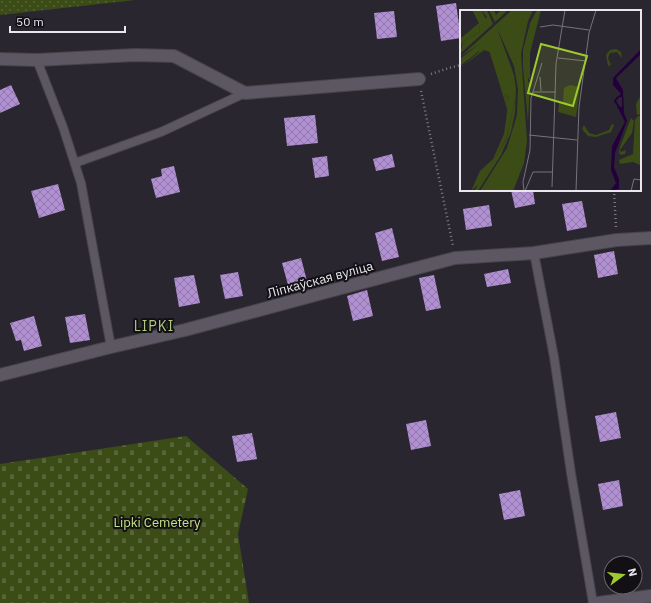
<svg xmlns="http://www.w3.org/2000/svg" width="651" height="603" font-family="'IBM Plex Sans',sans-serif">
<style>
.grass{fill:url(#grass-dots)}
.cemetery{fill:url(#cemetery-stones)}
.building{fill:url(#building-cross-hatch)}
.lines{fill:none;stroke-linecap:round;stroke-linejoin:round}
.lane-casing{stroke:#46434b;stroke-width:10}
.street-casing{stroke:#46434b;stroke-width:14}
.path{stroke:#7d7a82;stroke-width:2.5;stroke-dasharray:1 3;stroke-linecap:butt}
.lane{stroke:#5c5762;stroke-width:8}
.street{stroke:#5c5762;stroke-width:12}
.labels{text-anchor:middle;stroke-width:4;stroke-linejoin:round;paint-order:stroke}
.street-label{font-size:13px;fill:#e9e6ed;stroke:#121014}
.park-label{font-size:13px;fill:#c3e57f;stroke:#121014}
.neighbourhood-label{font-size:14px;letter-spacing:1px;fill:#b0ca81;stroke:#121014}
.inset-river{fill:none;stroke:#23003b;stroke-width:2}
.inset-road{fill:none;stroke:#76737c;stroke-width:1}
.view{fill:#9fca2d;fill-opacity:0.15;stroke:#9fca2d;stroke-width:2}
.inset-edge{fill:none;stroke:#e9e6ed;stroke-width:2}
</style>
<defs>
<pattern id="grass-dots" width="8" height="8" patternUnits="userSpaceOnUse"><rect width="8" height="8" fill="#3b4c16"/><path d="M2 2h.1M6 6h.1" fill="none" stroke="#576638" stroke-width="1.8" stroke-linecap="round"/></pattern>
<pattern id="cemetery-stones" width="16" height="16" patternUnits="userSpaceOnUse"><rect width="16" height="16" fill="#3b4c16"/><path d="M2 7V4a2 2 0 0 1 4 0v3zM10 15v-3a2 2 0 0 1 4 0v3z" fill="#576638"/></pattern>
<pattern id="building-cross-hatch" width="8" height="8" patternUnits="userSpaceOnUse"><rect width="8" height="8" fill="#b08fd3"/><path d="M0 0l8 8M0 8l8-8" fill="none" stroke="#9079a9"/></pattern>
</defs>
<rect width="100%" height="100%" fill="#2a2630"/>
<path class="grass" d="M 0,0 L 135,0 L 0,15 Z"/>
<path class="cemetery" d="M 186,436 L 248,489 L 238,534 L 249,603 L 0,603 L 0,464 Z"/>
<g class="building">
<path d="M 456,3 L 461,38 L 441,41 L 436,6 Z"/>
<path d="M 394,11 L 397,37 L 377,39 L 374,13 Z"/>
<path d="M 11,85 L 20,104 L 0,113 L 0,90 Z"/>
<path d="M 315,115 L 318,143 L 287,146 L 284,118 Z"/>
<path d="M 392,154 L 395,167 L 376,171 L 373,159 Z"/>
<path d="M 327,156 L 329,176 L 315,178 L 312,158 Z"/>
<path d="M 174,166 L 180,192 L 156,198 L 151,179 L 162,176 L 161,169 Z"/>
<path d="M 58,184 L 65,210 L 39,218 L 31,191 Z"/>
<path d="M 511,190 L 533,190 L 535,204 L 515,208 Z"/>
<path d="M 582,201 L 587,227 L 567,231 L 562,204 Z"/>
<path d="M 489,205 L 492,226 L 466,230 L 463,209 Z"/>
<path d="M 392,228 L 399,257 L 382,261 L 375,233 Z"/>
<path d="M 614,251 L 618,274 L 598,278 L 594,255 Z"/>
<path d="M 301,258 L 307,281 L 288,285 L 282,263 Z"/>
<path d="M 508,269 L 511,283 L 487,287 L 484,274 Z"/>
<path d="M 238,272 L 243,296 L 225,299 L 220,275 Z"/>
<path d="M 194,275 L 200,303 L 179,307 L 174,278 Z"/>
<path d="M 434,275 L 441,308 L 426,311 L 419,278 Z"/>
<path d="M 367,290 L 373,316 L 353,321 L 347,296 Z"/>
<path d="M 85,314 L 90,340 L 70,343 L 65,317 Z"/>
<path d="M 34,316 L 42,346 L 24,351 L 21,340 L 16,341 L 10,323 Z"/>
<path d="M 616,412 L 621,438 L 600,442 L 595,416 Z"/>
<path d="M 426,420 L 431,446 L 411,450 L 406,424 Z"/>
<path d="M 252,433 L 257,459 L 237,462 L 232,436 Z"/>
<path d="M 619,480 L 623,506 L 603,510 L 598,484 Z"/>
<path d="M 520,490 L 525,516 L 504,520 L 499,494 Z"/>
</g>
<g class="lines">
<defs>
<g id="lane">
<path d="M 37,60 L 63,127 L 81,183 L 111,347"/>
<path d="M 75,163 L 161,132 L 245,93"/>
<path d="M 534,253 L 554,357 L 571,473 L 593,603"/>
</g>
<g id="street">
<path d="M 0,59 L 37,60 L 135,55 L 174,56 L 245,93 L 419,79"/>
<path d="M 0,375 L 111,347 L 185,330 L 330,291 L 455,258 L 534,253 L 617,240 L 651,238"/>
<path d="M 598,603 L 651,596"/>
</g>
</defs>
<use href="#lane" class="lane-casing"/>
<use href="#street" class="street-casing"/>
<g class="path">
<path d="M 431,74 L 449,68 L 461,65"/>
<path d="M 421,91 L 453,246"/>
<path d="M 614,190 L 616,228"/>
</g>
<use href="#lane" class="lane"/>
<use href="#street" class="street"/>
</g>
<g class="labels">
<g class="street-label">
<text transform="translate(320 279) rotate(-15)" y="5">Ліпкаўская вуліца</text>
</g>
<g class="park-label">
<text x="157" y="527">Lipki Cemetery</text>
</g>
<g class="neighbourhood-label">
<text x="154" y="331">LIPKI</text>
</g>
</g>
<g transform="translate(460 10)">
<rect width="181" height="181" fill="#2a2630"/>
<path d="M 21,0 L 27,0 L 33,14 L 0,44 L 3,32 L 19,22 L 20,15 L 27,7 ZM 29,0 L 34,0 L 36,5 L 41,0 L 48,0 L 35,12 ZM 52,0 L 73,0 L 68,11 L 61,44 L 67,131 L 64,153 L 53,181 L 20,181 L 47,138 L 57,105 L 58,79 L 54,56 L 37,18 L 54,65 L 56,79 L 55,102 L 51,122 L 41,145 L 18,181 L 14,181 L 46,130 L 55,90 L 50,86 L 49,91 L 47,85 L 44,85 L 48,97 L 46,115 L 47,99 L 30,42 L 24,40 L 0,58 L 19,42 L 18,35 L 0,47 ZM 70,13 L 68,72 L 70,72 L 68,112 L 63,57 L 63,40 Z" fill="#3b4c16"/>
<path d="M 12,0 L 21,0 L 28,13 L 20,15 L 19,22 L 3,32 L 0,37 L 0,29 L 19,13 ZM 59,0 L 70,0 L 58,32 L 53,35 L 52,31 L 57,25 L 60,13 L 55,13 L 53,8 ZM 77,0 L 81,0 L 70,43 L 70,72 L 65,58 L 70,13 ZM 18,35 L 23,38 L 0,56 L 0,49 ZM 38,35 L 42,37 L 37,44 L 38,53 L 40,45 L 46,47 L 53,64 L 50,70 L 46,70 L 45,57 L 42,55 L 40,75 L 29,40 L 31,35 L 35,41 ZM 58,37 L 60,41 L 60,64 L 53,39 ZM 49,82 L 53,82 L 55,90 L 46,129 L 20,173 L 11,181 L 20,161 L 33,149 L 44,124 L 48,97 L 44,85 L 46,84 L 49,91 ZM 59,94 L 60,123 L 57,147 L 51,153 L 46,145 L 54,124 ZM 38,162 L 40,168 L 33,181 L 23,181 L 30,166 L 36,169 Z" fill="#3b4c16"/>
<path d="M 156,39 L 161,42 L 162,48 L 157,42 L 150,43 L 148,48 L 151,55 L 148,56 L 146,45 L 150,40 ZM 181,85 L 181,104 L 177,105 L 176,94 ZM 178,106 L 181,106 L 180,155 L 173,152 L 160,154 L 159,150 L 173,144 L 175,110 ZM 171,108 L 174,111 L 172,123 L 160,140 L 161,142 L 166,140 L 165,144 L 161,145 L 159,143 L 160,137 ZM 152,114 L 154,115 L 151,122 L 136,127 L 128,126 L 122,119 L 124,115 L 129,123 L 136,125 L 149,120 Z" fill="#3b4c16"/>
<path d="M 110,75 L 120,77 L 116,107 L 98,102 L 99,93 L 103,93 L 104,78 Z" fill="#3b4c16"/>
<path d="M 181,39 L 181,44 L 156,68 L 163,80 L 164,103 L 167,111 L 155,143 L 154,157 L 159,169 L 159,179 L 150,181 L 156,173 L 151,160 L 152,136 L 165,112 L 157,96 L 162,97 L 162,87 L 156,88 L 161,84 L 153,75 L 153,68 Z" fill="#23003b"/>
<path class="inset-river" d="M 158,87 L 155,91 L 159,97"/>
<path class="inset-road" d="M 80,17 L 93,15 L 129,20M 98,48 L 126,51M 80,67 L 81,81M 73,82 L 96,82M 69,125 L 117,130M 92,177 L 96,54 L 105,0M 64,181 L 63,172 L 70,140 L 71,88 L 82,53M 65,181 L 73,162 L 93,162M 116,181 L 119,97 L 129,23 L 136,0M 171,181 L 174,169 L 181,170"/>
<path class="view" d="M 81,34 L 127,46 L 113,96 L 68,83 Z"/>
<rect width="181" height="181" class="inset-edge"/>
</g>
<g transform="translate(623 575) rotate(75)"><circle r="19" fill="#121014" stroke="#68666b"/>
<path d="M0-3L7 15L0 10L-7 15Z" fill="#9fca2d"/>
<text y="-6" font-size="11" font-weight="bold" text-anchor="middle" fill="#e9e6ed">N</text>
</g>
<path d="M10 26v6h115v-6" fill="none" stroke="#e9e6ed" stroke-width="2"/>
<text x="16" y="26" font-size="12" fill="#e9e6ed" stroke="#121014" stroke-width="3" paint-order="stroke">50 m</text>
</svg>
